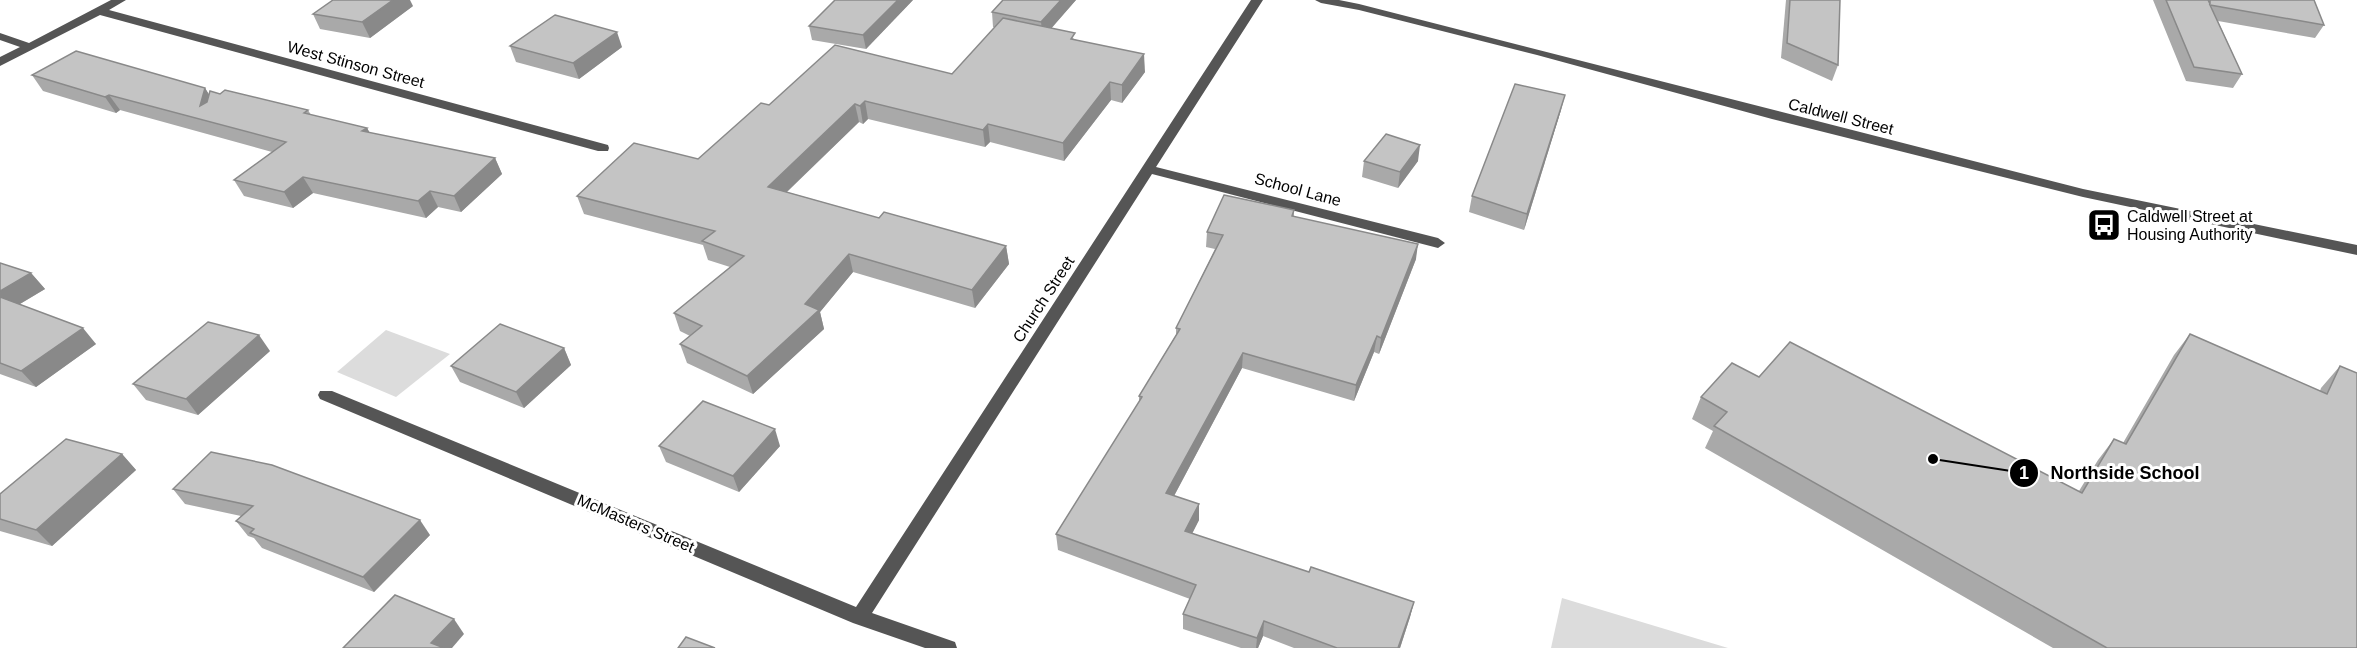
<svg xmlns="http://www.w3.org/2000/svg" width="2357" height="648" font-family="Arial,sans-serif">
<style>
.green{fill:#dcdcdc}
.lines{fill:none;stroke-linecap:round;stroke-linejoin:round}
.minor{fill:#555;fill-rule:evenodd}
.wall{fill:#a9a9a9}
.shaded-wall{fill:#898989}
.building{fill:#c4c4c4;stroke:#898989;stroke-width:1.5}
.labels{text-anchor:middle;stroke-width:6;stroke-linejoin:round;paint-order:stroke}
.street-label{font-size:16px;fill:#000;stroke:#fff}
.poi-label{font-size:16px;fill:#000;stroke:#fff;text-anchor:start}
.leader{fill:none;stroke:#000;stroke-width:2}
.callout-dot{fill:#000;stroke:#fff;stroke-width:2}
.mark-label{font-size:18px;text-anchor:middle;font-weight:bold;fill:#fff}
.callout-label{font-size:18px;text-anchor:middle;font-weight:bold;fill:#000;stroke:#fff;stroke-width:6;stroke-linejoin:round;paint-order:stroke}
</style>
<rect width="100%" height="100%" fill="#fff"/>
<g class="green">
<path d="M 386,330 L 450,354 L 396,397 L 337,372 Z"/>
<path d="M 1562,598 L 1728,648 L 1551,648 Z"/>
</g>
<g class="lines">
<g class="minor">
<path d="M 111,0 L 126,0 L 109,10 L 608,145 L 609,148 L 608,151 L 598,151 L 100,15 L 0,66 L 0,57 L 20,47 L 0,40 L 0,33 L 29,43 Z"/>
<path d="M 1251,0 L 1263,0 L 1156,167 L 1438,238 L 1445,243 L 1438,248 L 1152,174 L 872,613 L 955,642 L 957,648 L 925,648 L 853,623 L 320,399 L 318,395 L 320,391 L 332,391 L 856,607 Z"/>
<path d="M 1315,0 L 1339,0 L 1359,4 L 2083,189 L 2357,245 L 2357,255 L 2083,197 L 1772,119 L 1537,55 L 1359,10 L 1321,3 Z"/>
</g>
</g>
<g class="wall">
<path d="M 913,0 L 866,49 L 812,40 L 809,26 Z"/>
<path d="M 1003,0 L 1076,0 L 1051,28 L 1145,72 L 1122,103 L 1111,100 L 1064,161 L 990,142 L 985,147 L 868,119 L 863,124 L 859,122 L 787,192 L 879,218 L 1006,246 L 1009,264 L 975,308 L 853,272 L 820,312 L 824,329 L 753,394 L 687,363 L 680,344 L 690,336 L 680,331 L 674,313 L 730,267 L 708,260 L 703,245 L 584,214 L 577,196 L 698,159 L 769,105 L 952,74 L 995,27 L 993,27 L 992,12 Z"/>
<path d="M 1786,0 L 1840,0 L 1838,65 L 1832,81 L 1781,58 Z"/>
<path d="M 2153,0 L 2314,0 L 2324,25 L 2315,38 L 2218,21 L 2242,74 L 2233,88 L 2186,81 Z"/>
<path d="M 413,6 L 370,38 L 320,29 L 313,14 Z"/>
<path d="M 510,46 L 622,47 L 579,79 L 516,62 Z"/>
<path d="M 32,75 L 205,88 L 209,95 L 308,110 L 311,115 L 367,128 L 370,133 L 495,158 L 502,174 L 461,212 L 438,207 L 426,218 L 313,193 L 293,208 L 244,196 L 234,180 L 272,152 L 120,110 L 116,113 L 43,91 Z"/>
<path d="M 1561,110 L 1524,230 L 1469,212 L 1472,196 Z"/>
<path d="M 1364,161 L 1418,161 L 1398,188 L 1362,177 Z"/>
<path d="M 1294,210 L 1294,217 L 1416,259 L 1379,354 L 1374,352 L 1354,401 L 1242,368 L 1174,496 L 1199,504 L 1199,520 L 1192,534 L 1309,572 L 1414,602 L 1410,617 L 1400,648 L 1294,648 L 1263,636 L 1258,648 L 1241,648 L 1183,629 L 1183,614 L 1190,599 L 1058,550 L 1056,534 L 1139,403 L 1139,396 L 1176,335 L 1176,328 L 1215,249 L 1206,247 L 1207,232 Z"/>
<path d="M 0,263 L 31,273 L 45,289 L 20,304 L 96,344 L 36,387 L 0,374 Z"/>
<path d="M 2190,334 L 2320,391 L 2321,388 L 2340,366 L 2357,648 L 2053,648 L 1705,448 L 1713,431 L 1692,419 L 1701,397 L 1759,377 L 2079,491 L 2098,460 L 2114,439 L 2123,443 L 2174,355 Z"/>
<path d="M 564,348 L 571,365 L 524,408 L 460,382 L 451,366 Z"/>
<path d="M 270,351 L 198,415 L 146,400 L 133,384 Z"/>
<path d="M 659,446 L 780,446 L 739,492 L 666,462 Z"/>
<path d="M 122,454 L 136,470 L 52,546 L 0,531 L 0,494 Z"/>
<path d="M 173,489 L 430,535 L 374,592 L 262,548 L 254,538 L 248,536 L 236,521 L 241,516 L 185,504 Z"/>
</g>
<g class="shaded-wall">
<path d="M 393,0 L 410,0 L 413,6 L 370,38 L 362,22 Z"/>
<path d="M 898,0 L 913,0 L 866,49 L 863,35 Z"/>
<path d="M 1061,0 L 1076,0 L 1043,38 L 1041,22 Z"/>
<path d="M 617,32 L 622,47 L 579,79 L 573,63 Z"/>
<path d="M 1144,54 L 1145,72 L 1122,103 L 1122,85 Z"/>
<path d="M 1110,82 L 1111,100 L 1064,161 L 1063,143 Z"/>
<path d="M 205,88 L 215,104 L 200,106 Z"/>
<path d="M 109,95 L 120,110 L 116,113 L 105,97 Z"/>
<path d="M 1565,95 L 1561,110 L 1524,230 L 1527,214 Z"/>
<path d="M 865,101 L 868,119 L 863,124 L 860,106 Z"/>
<path d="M 855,104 L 859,122 L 773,205 L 768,187 Z"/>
<path d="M 988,124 L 990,142 L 985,147 L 983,130 Z"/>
<path d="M 367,128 L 375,143 L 362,131 Z"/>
<path d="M 1420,145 L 1418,161 L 1398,188 L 1400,172 Z"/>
<path d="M 495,158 L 502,174 L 461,212 L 454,196 Z"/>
<path d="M 303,177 L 313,193 L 293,208 L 284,192 Z"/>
<path d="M 430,191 L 438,207 L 426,218 L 418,201 Z"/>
<path d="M 1418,244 L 1416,259 L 1379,354 L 1381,338 Z"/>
<path d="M 1006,246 L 1009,264 L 975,308 L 972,290 Z"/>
<path d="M 849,254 L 853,272 L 820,312 L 824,329 L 753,394 L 747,376 L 805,304 Z"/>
<path d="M 31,273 L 45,289 L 8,311 L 0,302 L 0,291 Z"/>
<path d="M 83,328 L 96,344 L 36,387 L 21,371 Z"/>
<path d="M 259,335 L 270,351 L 198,415 L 186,399 Z"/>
<path d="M 1377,336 L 1374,352 L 1354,401 L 1356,385 Z"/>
<path d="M 564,348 L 571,365 L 524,408 L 516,392 Z"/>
<path d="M 1243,353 L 1242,368 L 1167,509 L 1166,493 Z"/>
<path d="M 775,429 L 780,446 L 739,492 L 733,476 Z"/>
<path d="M 122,454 L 136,470 L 52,546 L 36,530 Z"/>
<path d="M 1199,504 L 1199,520 L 1185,547 L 1185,531 Z"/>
<path d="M 420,520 L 430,535 L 374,592 L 363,577 Z"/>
<path d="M 1414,602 L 1410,617 L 1400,648 L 1398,648 Z"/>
<path d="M 454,619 L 464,634 L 452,648 L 435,648 L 431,643 Z"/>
<path d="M 1264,621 L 1263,636 L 1258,648 L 1256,648 L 1257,638 Z"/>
</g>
<g class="building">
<path d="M 333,0 L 393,0 L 362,22 L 313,14 Z"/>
<path d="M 835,0 L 898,0 L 863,35 L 809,26 Z"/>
<path d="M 1003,0 L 1061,0 L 1041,22 L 992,12 Z"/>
<path d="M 1790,0 L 1840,0 L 1838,65 L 1787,43 Z"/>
<path d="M 2166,0 L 2208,0 L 2210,4 L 2210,0 L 2314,0 L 2324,25 L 2210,5 L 2242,74 L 2194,67 Z"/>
<path d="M 555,15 L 617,32 L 573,63 L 510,46 Z"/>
<path d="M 1003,18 L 1075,33 L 1071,39 L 1144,54 L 1122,85 L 1110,82 L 1063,143 L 988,124 L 983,130 L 865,101 L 860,106 L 855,104 L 768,187 L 879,218 L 884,212 L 1006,246 L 972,290 L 849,254 L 805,304 L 819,310 L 747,376 L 680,344 L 702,326 L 674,313 L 744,256 L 702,241 L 715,231 L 577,196 L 634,143 L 698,159 L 761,103 L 769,105 L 835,45 L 952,74 Z"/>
<path d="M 76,51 L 205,88 L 200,106 L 207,102 L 210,91 L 220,94 L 225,90 L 308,110 L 304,113 L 367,128 L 362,131 L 495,158 L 454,196 L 430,191 L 418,201 L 303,177 L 284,192 L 234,180 L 286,142 L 109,95 L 105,97 L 32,75 Z"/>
<path d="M 1515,84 L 1565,95 L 1527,214 L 1472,196 Z"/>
<path d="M 1386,134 L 1420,145 L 1400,172 L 1364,161 Z"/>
<path d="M 1224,195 L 1294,210 L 1292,216 L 1418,244 L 1381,338 L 1377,336 L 1356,385 L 1243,353 L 1166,493 L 1199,504 L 1185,531 L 1309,572 L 1311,567 L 1414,602 L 1398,648 L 1337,648 L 1264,621 L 1257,638 L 1183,614 L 1196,585 L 1056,534 L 1142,397 L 1139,396 L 1180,329 L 1176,328 L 1223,235 L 1207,232 Z"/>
<path d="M 0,263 L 31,273 L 0,291 Z"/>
<path d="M 0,297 L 83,328 L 21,371 L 0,363 Z"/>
<path d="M 208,322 L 259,335 L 186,399 L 133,384 Z"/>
<path d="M 500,324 L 564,348 L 516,392 L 451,366 Z"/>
<path d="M 2190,334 L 2327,394 L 2340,366 L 2357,373 L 2357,648 L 2107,648 L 1714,426 L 1727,412 L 1701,397 L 1732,363 L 1759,377 L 1790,342 L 2082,493 L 2114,439 L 2126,444 Z"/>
<path d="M 703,401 L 775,429 L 733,476 L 659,446 Z"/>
<path d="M 66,439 L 122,454 L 36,530 L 0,519 L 0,494 Z"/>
<path d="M 211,452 L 272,465 L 420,520 L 363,577 L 250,533 L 254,529 L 236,521 L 253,506 L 173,489 Z"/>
<path d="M 395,595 L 454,619 L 431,643 L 444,648 L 343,648 Z"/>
<path d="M 686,637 L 715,648 L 678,648 Z"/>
</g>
<defs>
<symbol id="bus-square" viewBox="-11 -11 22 22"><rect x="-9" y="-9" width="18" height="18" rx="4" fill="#000" stroke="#fff"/><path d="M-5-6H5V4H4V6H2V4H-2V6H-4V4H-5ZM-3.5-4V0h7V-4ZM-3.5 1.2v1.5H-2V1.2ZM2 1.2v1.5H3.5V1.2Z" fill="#fff"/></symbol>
</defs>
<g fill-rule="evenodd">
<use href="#bus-square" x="2085" y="206" width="38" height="38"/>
</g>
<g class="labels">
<g class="street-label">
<text transform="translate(356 64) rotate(15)" y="6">West Stinson Street</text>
<text transform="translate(1841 116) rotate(14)" y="6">Caldwell Street</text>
<text transform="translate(1298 189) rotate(15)" y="6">School Lane</text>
<text transform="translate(1043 299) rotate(-57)" y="6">Church Street</text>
<text transform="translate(636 523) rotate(23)" y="6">McMasters Street</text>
</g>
<g class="poi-label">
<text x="2127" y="222">Caldwell Street at<tspan x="2127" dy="18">Housing Authority</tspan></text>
</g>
</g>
<path class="leader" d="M1933 459L2024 473"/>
<g class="callout-dot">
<circle cx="1933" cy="459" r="6"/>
<circle cx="2024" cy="473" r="15"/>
</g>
<g class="mark-label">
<text x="2024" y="479">1</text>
</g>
<g class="callout-label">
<text x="2125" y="479">Northside School</text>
</g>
</svg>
